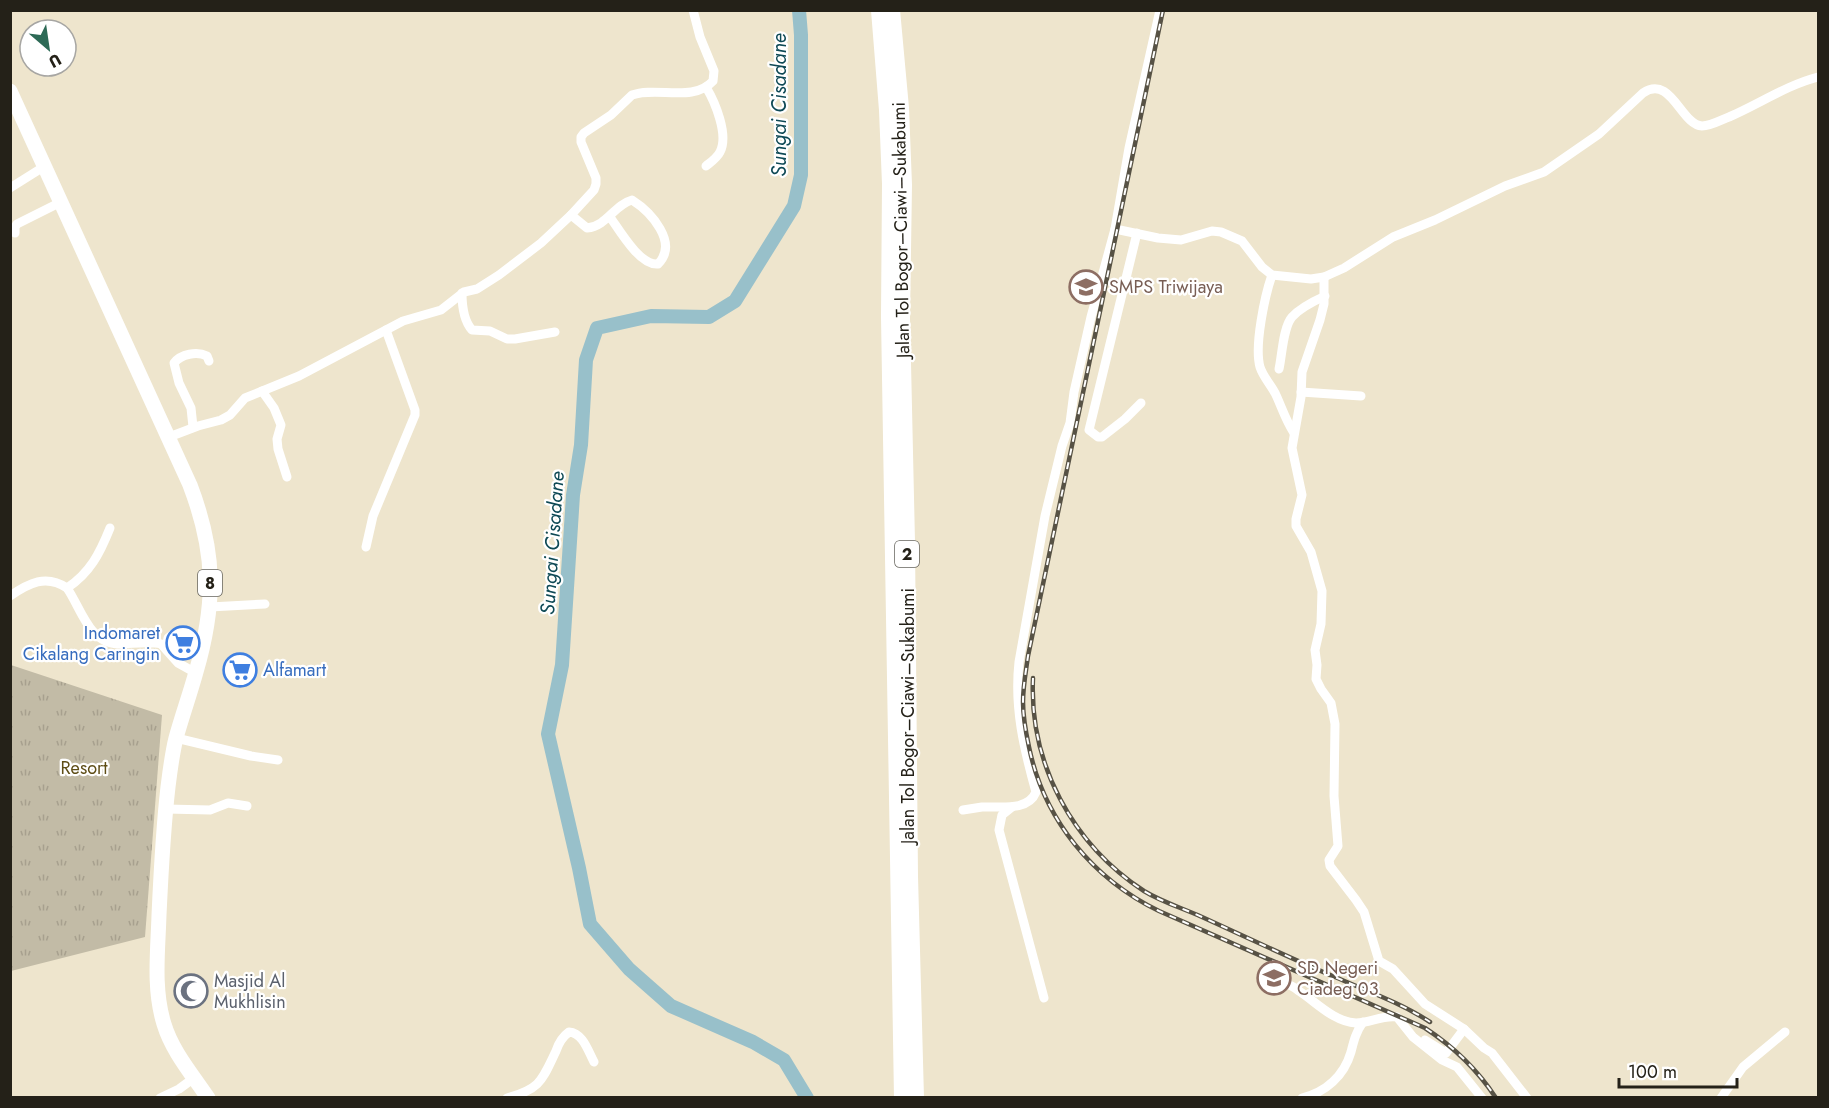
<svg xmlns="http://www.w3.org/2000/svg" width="1829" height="1108" font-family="Jost,sans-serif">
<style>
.grass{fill:url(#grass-tufts)}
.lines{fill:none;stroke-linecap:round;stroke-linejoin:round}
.river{stroke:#98c0ca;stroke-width:14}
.minor{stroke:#fff;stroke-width:9}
.trunk{stroke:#fff;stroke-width:15}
.motorway{stroke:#fff;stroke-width:16}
.rail-casing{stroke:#575245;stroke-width:4.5}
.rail{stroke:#fff;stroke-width:2;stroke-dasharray:7;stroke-linecap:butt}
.labels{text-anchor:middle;stroke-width:4.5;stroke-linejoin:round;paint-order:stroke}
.shield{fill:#fff;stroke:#66645d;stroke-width:1.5}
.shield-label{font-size:16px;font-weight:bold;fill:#242118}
.street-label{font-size:18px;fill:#242118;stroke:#fff}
.education-label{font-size:18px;fill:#785e54;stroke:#fff;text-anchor:start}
.shop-label{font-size:18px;fill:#366cbe;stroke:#fff;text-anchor:end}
.park-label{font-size:18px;fill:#5e4d16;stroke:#fff}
.worship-label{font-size:18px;fill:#5b616d;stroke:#fff;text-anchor:start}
.water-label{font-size:20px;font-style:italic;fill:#0e4955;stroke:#fff}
</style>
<defs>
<pattern id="grass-tufts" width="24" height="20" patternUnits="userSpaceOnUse" patternTransform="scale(1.5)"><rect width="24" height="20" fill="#c2bba6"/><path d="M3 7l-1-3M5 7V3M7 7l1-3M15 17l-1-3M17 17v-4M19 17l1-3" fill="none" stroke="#a7a08e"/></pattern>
</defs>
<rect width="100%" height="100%" fill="#eee5cd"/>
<path class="grass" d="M 11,665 L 162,715 L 145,937 L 11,971 Z"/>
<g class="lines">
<path class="river" d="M 799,10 L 801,35 L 801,175 L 794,206 L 735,301 L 709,317 L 651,316 L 597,328 L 586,360 L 581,445 L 573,495 L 562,665 L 548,734 L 579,868 L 590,924 L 629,969 L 671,1006 L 753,1042 L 784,1060 L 807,1098"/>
<g class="minor">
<path d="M 1160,10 L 1129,148 L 1115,229 L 1158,238 L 1181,240 L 1212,231 L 1221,232 L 1242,241 L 1262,267 L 1272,275 L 1311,279 L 1324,277 L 1344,268 L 1393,237 L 1435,220 L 1505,186 L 1544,172 L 1599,134 L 1643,93 C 1671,74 1681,125 1702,126 C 1711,126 1721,120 1729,117 C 1759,104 1787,85 1818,77"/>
<path d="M 706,166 C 711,162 717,158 720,152 C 729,135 715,102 706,87"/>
<path d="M 10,188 L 45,166"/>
<path d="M 571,215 L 587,228 C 607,226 614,205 632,200 C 651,212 679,243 658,264 C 640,266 620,231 610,217"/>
<path d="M 15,233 L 15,227 L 17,224 L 61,202"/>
<path d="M 1137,233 L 1089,430 L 1098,437 L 1102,437 L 1125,419 L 1141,403"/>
<path d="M 1272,275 C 1265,295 1254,346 1260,367 C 1263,377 1272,386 1276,395 C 1282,408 1286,421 1294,433"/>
<path d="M 1324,277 L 1324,304 L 1320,320 L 1302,372 L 1301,397 L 1292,448 L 1302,495 L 1296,519 L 1296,526 L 1311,552 L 1322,591 L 1321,624 L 1315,650 L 1317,665 L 1316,679 L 1321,689 L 1331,703 L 1335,724 L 1334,796 L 1338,846 L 1329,860 L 1330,866 L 1356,900 L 1364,912 L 1379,961 L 1393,969 L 1425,1004 L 1464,1029 L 1484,1048 L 1492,1053 L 1527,1098"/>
<path d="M 462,293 C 462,306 464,321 472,330 L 490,331 L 507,339 L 515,339 L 555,332"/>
<path d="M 1279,369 C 1282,356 1283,327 1292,317 C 1300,308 1314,301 1325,296"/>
<path d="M 262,391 L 274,408 L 281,425 L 277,439 L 278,449 L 287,477"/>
<path d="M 1301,392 L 1361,396"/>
<path d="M 193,427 L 191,408 L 179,383 L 174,363 C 181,354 197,351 207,356 L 209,361"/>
<path d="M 169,437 L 198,426 L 221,420 L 230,415 L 245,398 L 299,376 L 403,321 L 441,310 L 464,292 L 477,289 L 499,275 L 541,243 L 571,215 L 594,190 L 596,184 L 596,178 L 581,142 L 581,137 L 584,133 L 611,115 L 632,95 C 657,86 693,103 713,81 L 714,71 L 700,37 L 693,10"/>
<path d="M 366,547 L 373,516 L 415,415 L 415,410 L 386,330"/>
<path d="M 67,588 C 90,573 100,553 110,528"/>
<path d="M 10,596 C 29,583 46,574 67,588 C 81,608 89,644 119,644 C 132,644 147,641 161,644 L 178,663 L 196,673"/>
<path d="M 210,607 L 265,604"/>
<path d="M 166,649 L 168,638 L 173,634"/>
<path d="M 176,738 L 251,756 L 278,760"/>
<path d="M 1012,807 L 1002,815 L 999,830 L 1044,998"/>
<path d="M 166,809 L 210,810 L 228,803 L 247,806"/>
<path d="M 963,810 C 969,809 976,808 982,807 C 999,806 1028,812 1036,792 C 1024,749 1014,708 1019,662 L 1045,516 L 1062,446 L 1070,423 L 1074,392 L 1091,317 L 1115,229"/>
<path d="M 1274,978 C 1282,982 1292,985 1299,991 C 1316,1002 1334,1022 1356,1023 C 1370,1023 1382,1015 1397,1017 L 1413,1037 L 1442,1060 L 1457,1067 L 1482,1098"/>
<path d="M 1425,1040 L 1446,1053 L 1464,1029"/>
<path d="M 160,1098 L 179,1089 L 194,1078"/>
<path d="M 507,1098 C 541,1089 542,1080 556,1051 C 559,1042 562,1037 569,1032 C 583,1033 588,1051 594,1062"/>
<path d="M 1302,1098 C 1326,1092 1344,1076 1351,1052 C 1354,1040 1356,1032 1363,1022"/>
<path d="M 1721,1098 L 1743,1067 L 1785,1032"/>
</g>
<path class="trunk" d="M 10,91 L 190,485 C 216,553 216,603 196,672 C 190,694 182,716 176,738 C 172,754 170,771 168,787 C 163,830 161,872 159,915 C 158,950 153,989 164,1024 C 172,1051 192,1074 208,1098"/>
<g class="motorway">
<path d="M 879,10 L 887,110 L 890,184 L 889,317 L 902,1098"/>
<path d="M 892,10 L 901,108 L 904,185 L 902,318 L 907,542 L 910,876 L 916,1098"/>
</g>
<defs>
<g id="rail">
<path d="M 1163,10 L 1028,656 C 1026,671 1023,686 1023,702 C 1023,717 1026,733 1029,747 C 1044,820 1093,879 1159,911 L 1425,1028 C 1454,1047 1477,1069 1496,1098"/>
<path d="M 1033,678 C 1029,763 1072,844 1144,891 C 1162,902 1182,908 1202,917 C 1246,937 1290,958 1335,977 C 1367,991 1401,1003 1430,1022"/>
</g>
</defs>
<use href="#rail" class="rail-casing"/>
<use href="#rail" class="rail"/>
</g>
<defs>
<symbol id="school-ring" viewBox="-11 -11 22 22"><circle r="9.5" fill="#fff" stroke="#8d6e63" stroke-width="1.5"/><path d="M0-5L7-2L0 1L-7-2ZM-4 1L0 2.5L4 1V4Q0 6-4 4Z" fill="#8d6e63"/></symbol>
<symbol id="supermarket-ring" viewBox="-11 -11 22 22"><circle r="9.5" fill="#fff" stroke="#3f7fe0" stroke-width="1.5"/><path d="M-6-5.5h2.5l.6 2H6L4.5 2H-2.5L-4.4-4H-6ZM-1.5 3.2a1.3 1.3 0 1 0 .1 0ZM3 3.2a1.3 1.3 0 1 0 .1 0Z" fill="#3f7fe0"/></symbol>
<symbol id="mosque-ring" viewBox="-11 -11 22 22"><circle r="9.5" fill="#fff" stroke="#6b7280" stroke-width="1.5"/><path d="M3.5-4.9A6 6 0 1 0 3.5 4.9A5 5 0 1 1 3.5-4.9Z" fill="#6b7280"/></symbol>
</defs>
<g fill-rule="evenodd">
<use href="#school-ring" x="1067" y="268" width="38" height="38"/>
<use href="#supermarket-ring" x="164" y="624" width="38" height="38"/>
<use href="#supermarket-ring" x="221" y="651" width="38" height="38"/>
<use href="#school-ring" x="1255" y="959" width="38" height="38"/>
<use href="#mosque-ring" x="172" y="972" width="38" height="38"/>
</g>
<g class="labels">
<g class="shield">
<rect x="895" y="541" width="24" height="26" rx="4.5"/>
<rect x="198" y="570" width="24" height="26" rx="4.5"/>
</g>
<g class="shield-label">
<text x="907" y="560">2</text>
<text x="210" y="589">8</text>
</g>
<g class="street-label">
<text transform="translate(901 230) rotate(-91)" y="6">Jalan Tol Bogor–Ciawi–Sukabumi</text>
<text transform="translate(908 716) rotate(-90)" y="6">Jalan Tol Bogor–Ciawi–Sukabumi</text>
</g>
<g class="education-label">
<text x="1109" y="293">SMPS Triwijaya</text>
<text x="1297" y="974">SD Negeri<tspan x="1297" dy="21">Ciadeg 03</tspan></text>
</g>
<g class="shop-label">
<text x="160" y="639">Indomaret<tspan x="160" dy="21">Cikalang Caringin</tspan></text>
<text x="263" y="676" text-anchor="start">Alfamart</text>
</g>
<g class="park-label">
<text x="84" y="774">Resort</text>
</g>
<g class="worship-label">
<text x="214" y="987">Masjid Al<tspan x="214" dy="21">Mukhlisin</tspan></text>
</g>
<g class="water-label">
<text transform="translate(779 105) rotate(-90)" y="7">Sungai Cisadane</text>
<text transform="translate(552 543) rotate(-86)" y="7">Sungai Cisadane</text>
</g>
</g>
<rect width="1829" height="1108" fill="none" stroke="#242118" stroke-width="24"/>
<g transform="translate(48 48) rotate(151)"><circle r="28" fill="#ffffff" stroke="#a7a6a3" stroke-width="1.5"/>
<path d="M0-4.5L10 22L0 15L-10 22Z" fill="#2d6a56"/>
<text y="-9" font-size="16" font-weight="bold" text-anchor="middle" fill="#242118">U</text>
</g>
<path d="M1619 1078v9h118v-9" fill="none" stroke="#242118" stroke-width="3"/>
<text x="1628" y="1078" font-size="18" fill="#242118" stroke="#ffffff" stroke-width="4.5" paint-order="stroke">100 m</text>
</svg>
